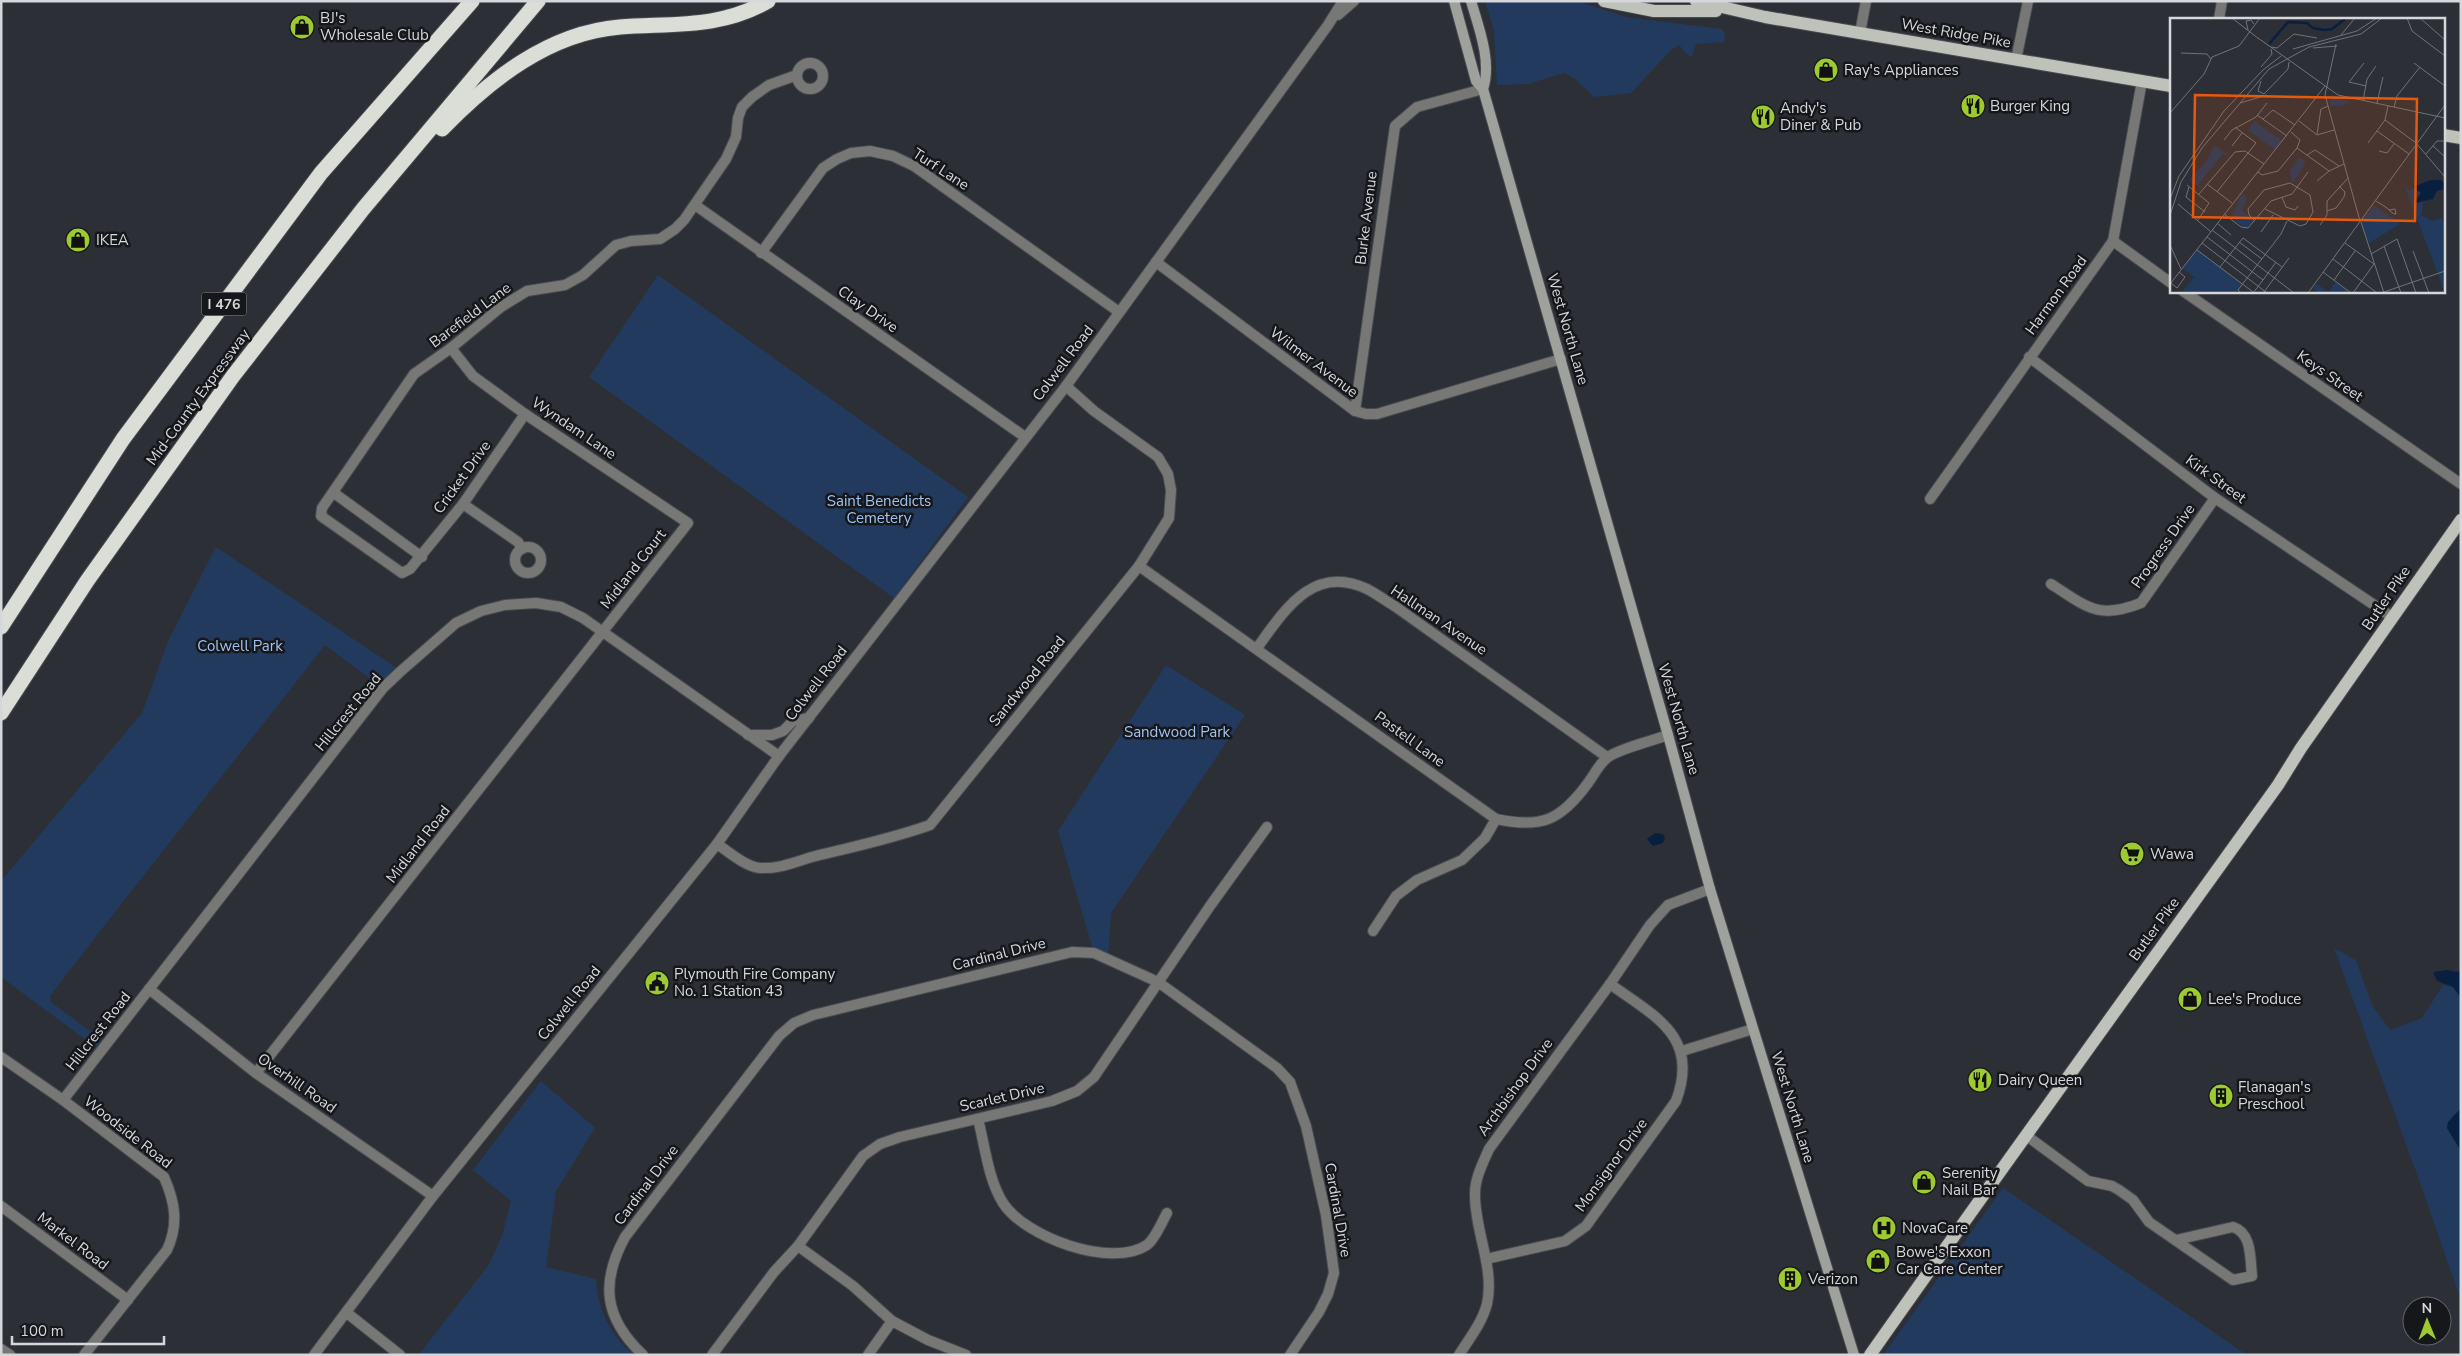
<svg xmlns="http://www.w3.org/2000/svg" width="2462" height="1356" font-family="'Nunito Sans',sans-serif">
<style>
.green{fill:#223a5d}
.water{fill:#081f40}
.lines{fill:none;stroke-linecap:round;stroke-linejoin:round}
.minor-casing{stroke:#474b50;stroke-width:12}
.tertiary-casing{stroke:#474b50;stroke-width:12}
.secondary-casing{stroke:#474b50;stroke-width:12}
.primary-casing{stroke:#474b50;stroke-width:14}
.motorway-casing{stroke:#474b50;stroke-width:17}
.minor{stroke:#777875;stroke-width:10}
.tertiary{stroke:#777875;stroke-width:10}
.secondary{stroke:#9fa29c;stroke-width:10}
.primary{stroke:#bfc2ba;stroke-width:12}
.motorway{stroke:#dbded6;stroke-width:15}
.labels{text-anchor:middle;stroke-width:5;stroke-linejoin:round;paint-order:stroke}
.shield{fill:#16171a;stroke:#9c9da1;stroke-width:1}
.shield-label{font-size:14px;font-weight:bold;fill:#d5d7db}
.poi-label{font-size:15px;fill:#d5d7db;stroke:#16171a;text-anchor:start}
.street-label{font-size:15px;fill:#d5d7db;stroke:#16171a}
.park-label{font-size:15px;fill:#a0c2f3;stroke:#16171a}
.inset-river{fill:none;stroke:#081f40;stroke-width:2.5}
.inset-road{fill:none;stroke:#707378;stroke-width:1}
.view{fill:#e8590c;fill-opacity:0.15;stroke:#e8590c;stroke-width:2.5}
.inset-edge{fill:none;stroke:#d5d7db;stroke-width:2.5}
</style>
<rect width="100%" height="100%" fill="#2c3036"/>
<g class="green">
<path d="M 1485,1 L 1577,1 L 1626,17 L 1721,29 L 1725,33 L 1724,42 L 1696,44 L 1692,56 L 1689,56 L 1679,45 L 1673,48 L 1631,93 L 1594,97 L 1575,79 L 1564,73 L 1528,84 L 1497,85 L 1494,30 Z"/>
<path d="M 658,275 L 968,497 L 894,598 L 589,377 Z"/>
<path d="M 216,547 L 401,671 L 383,688 L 325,645 C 234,762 140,878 50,996 L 51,1002 L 107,1044 L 101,1051 L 1,977 L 1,881 L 142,713 L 169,639 Z"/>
<path d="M 1166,665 L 1245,715 L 1111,913 L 1108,957 L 1094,953 L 1058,831 Z"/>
<path d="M 2334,948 L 2356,960 L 2372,1005 L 2390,1030 L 2422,1018 L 2443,985 L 2453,987 L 2461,998 L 2461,1108 L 2447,1128 L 2461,1151 L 2461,1300 L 2417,1174 Z"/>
<path d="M 541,1081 L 595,1128 L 556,1191 L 546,1267 L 596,1279 C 597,1308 611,1337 634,1355 L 423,1355 L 420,1353 L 488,1266 L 502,1236 L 511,1201 L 473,1170 Z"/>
<path d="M 2003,1188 L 2247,1355 L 1883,1355 Z"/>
</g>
<g class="water">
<path d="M 1655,833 L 1663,834 L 1665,838 L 1663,843 L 1653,846 L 1647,839 Z"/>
<path d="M 2448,970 L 2457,972 L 2461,970 L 2461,998 L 2453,987 L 2437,981 L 2433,972 Z"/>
<path d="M 2461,1108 L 2461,1151 L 2447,1128 L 2448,1122 Z"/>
</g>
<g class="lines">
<defs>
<g id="minor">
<path d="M 2219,19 L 2222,1"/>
<path d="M 1860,33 L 1866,1"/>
<path d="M 2016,60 L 2028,1"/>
<circle cx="810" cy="76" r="13"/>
<path d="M 695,205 L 1025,437"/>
<path d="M 2113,241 L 2171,283"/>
<path d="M 761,253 L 823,168 L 837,159 L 851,153 L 870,151 L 893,156 L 914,166 L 1119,312"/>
<path d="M 1156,262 L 1355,411 L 1366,414 L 1377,414 L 1561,359"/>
<path d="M 2183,291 L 2461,484"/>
<path d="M 2029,357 L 2215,498 L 2392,617"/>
<path d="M 1355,411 L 1395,126 L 1417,107 L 1483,89"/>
<path d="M 525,414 L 463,504 L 410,569 L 402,573 L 321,516 L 322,508 L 414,374 L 451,348 L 501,307 L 527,291 L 565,285 L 583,275 L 616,245 L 631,241 L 660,239 L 675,229 L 684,220 L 726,159 L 736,137 L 738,118 L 742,107 L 752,97 L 769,85 L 797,75"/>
<path d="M 334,493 L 422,557"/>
<path d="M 1930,499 L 2113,241 L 2142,81"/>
<path d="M 463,504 L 518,542 L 522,549"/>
<circle cx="528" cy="560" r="13"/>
<path d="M 1139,566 L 1496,819 C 1542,829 1561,820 1588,783 C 1594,775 1599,764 1607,758 C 1615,750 1655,740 1668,735"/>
<path d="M 2051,584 C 2087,607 2098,620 2141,603 L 2215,498"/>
<path d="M 1257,648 C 1284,611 1313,563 1367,589 C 1377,594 1386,601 1396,607 L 1607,757"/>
<path d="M 748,735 L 772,735 L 783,731 L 793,721 L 809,718"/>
<path d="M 717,844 C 729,852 746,867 760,868 C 779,869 795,862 812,857 C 852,847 891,839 930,825 L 1139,566 L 1169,518 L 1171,490 L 1168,474 L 1158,457 L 1094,411 L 1066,386"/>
<path d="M 1373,931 L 1396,896 L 1417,880 L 1462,860 L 1485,838 L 1496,819"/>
<path d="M 149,989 L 256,1073 L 433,1196"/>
<path d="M 1682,1051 L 1753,1029"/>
<path d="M 1,1057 L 63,1100 L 164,1177 C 175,1202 179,1224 167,1250 L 84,1355"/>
<path d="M 256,1073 L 688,523 L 525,414 L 473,376 L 451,348"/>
<path d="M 63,1100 L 383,688 L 401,671 L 456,623 L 481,611 L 505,605 L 536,603 L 561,607 L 583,618 L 779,756"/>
<path d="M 978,1119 C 985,1146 988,1179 1003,1203 C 1025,1237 1111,1269 1147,1245 C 1155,1239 1162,1222 1167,1213"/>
<path d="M 2027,1136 L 2088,1181 L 2112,1186 L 2119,1190 L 2133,1200 L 2149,1222 L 2233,1280 L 2252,1276 C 2250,1258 2252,1233 2233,1227 L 2176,1240"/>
<path d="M 1,1206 L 128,1300"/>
<path d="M 798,1246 L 853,1286 L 892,1321 L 928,1340 L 966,1355"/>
<path d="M 1486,1259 L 1565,1241 L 1586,1226 L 1676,1101 C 1700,1037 1656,1017 1610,984"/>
<path d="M 347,1313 L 400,1355"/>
<path d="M 1,1349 L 10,1355"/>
<path d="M 643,1355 C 604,1318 600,1283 625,1237 L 779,1036 L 794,1023 L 813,1015 L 1072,952 L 1094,953 L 1158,982 L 1277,1068 L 1290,1082 L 1306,1126 L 1326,1215 L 1334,1273 L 1328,1294 L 1319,1312 L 1290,1355"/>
<path d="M 712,1355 L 774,1272 L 798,1246 L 863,1156 L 880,1144 L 900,1137 L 1052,1101 L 1077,1091 L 1094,1077 L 1210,906 L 1267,827"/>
<path d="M 868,1355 L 892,1321"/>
<path d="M 1459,1355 C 1469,1339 1482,1323 1487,1304 C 1495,1267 1474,1230 1475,1193 C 1475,1178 1483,1163 1489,1149 L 1610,984 L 1650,925 L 1668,905 L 1710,889"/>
</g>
<g id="tertiary">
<path d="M 1338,15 L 1354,1"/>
<path d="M 314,1355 L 433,1196 L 717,844 L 779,756 L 1066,386 L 1328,25 L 1343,1"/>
</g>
<g id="secondary">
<path d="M 1454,1 L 1476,81 L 1483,89 L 1668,735 L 1710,889 L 1854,1355"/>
<path d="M 1471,1 C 1479,28 1492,62 1483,89"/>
</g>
<g id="primary">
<path d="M 1604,1 L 1654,11 L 1716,11"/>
<path d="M 1696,1 L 1765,17 L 2171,86"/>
<path d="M 2443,135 L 2461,138"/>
<path d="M 1870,1355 C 2004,1164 2142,975 2278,785 L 2301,748 L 2461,520"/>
</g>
<g id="motorway">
<path d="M 442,129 C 490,80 548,33 620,27 C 672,23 719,29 768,1"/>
<path d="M 1,627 L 123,439 L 321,173 L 472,1"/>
<path d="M 1,713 L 87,581 L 233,376 L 363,209 L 538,1"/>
</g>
</defs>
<use href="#minor" class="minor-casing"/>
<use href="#tertiary" class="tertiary-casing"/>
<use href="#secondary" class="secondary-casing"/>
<use href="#primary" class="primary-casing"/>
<use href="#motorway" class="motorway-casing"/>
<use href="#minor" class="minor"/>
<use href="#tertiary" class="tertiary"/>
<use href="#secondary" class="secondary"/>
<use href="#primary" class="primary"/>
<use href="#motorway" class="motorway"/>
</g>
<defs>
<symbol id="shop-disc" viewBox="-11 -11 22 22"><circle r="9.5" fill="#9dca30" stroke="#16171a"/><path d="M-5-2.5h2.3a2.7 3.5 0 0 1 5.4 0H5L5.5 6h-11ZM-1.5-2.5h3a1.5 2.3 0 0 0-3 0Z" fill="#111"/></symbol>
<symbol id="restaurant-disc" viewBox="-11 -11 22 22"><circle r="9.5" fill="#9dca30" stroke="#16171a"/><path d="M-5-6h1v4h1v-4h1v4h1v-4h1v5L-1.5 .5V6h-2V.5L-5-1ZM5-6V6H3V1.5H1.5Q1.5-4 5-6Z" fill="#111"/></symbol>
<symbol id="supermarket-disc" viewBox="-11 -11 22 22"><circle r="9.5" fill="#9dca30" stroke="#16171a"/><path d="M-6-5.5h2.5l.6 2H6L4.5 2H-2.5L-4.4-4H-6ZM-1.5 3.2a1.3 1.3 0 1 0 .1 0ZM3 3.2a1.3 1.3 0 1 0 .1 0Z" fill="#111"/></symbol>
<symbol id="civic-disc" viewBox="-11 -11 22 22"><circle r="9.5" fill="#9dca30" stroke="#16171a"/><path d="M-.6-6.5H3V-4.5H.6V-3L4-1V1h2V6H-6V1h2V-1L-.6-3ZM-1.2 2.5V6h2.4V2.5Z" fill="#111"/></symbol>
<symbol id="building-disc" viewBox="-11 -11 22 22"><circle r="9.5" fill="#9dca30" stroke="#16171a"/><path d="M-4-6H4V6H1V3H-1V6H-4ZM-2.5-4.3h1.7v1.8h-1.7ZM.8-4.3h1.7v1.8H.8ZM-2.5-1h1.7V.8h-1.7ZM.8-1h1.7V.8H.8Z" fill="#111"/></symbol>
<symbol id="hospital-disc" viewBox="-11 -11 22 22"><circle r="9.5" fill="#9dca30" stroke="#16171a"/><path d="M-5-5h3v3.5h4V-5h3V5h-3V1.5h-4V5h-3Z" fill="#111"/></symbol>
</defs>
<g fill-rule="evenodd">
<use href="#shop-disc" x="288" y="13" width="28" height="28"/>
<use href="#shop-disc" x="1812" y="56" width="28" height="28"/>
<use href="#restaurant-disc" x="1959" y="92" width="28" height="28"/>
<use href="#restaurant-disc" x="1749" y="103" width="28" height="28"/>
<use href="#shop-disc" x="64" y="226" width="28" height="28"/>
<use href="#supermarket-disc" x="2118" y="840" width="28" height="28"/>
<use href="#civic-disc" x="643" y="969" width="28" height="28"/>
<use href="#shop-disc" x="2176" y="985" width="28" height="28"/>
<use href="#restaurant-disc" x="1966" y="1066" width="28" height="28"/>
<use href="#building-disc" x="2207" y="1082" width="28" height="28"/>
<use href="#shop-disc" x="1910" y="1168" width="28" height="28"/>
<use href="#hospital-disc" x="1870" y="1214" width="28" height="28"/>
<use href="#shop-disc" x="1864" y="1247" width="28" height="28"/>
<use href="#building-disc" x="1776" y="1265" width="28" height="28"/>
</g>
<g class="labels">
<rect class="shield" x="201.5" y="292.5" width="45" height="23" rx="4"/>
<g class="shield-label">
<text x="224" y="309">I 476</text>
</g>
<g class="poi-label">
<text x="320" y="23">BJ's<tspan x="320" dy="17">Wholesale Club</tspan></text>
<text x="1844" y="75">Ray's Appliances</text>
<text x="1990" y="111">Burger King</text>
<text x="1780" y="113">Andy's<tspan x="1780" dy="17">Diner &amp; Pub</tspan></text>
<text x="96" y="245">IKEA</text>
<text x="2150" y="859">Wawa</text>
<text x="674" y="979">Plymouth Fire Company<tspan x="674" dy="17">No. 1 Station 43</tspan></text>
<text x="2208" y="1004">Lee's Produce</text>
<text x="1998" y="1085">Dairy Queen</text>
<text x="2238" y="1092">Flanagan's<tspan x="2238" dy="17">Preschool</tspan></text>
<text x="1942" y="1178">Serenity<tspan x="1942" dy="17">Nail Bar</tspan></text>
<text x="1902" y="1233">NovaCare</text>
<text x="1896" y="1257">Bowe's Exxon<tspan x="1896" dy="17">Car Care Center</tspan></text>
<text x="1808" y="1284">Verizon</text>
</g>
<g class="street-label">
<text transform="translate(1956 33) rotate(10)" y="5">West Ridge Pike</text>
<text transform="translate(941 169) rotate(33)" y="5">Turf Lane</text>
<text transform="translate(1366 218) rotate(-83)" y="5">Burke Avenue</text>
<text transform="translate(2056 295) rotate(-54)" y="5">Harmon Road</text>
<text transform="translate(868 309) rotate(35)" y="5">Clay Drive</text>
<text transform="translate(470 315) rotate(-37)" y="5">Barefield Lane</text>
<text transform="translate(1568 329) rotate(74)" y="5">West North Lane</text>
<text transform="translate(1314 362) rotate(37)" y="5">Wilmer Avenue</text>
<text transform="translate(1063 363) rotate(-53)" y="5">Colwell Road</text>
<text transform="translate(2330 376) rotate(35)" y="5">Keys Street</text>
<text transform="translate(198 397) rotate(-54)" y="5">Mid-County Expressway</text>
<text transform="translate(574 428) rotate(34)" y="5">Wyndam Lane</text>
<text transform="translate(462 477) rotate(-54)" y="5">Cricket Drive</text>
<text transform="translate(2216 479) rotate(36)" y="5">Kirk Street</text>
<text transform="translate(2163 546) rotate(-55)" y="5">Progress Drive</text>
<text transform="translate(633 569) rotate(-52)" y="5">Midland Court</text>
<text transform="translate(2386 598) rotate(-56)" y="5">Butler Pike</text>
<text transform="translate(1439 620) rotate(34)" y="5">Hallman Avenue</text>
<text transform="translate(1027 681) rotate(-51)" y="5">Sandwood Road</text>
<text transform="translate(816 683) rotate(-52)" y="5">Colwell Road</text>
<text transform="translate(348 712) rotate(-51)" y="5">Hillcrest Road</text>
<text transform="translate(1679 719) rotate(74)" y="5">West North Lane</text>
<text transform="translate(1410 739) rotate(36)" y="5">Pastell Lane</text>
<text transform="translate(418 844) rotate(-52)" y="5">Midland Road</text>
<text transform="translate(2154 929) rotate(-54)" y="5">Butler Pike</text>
<text transform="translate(999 954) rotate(-14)" y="5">Cardinal Drive</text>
<text transform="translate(569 1003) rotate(-51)" y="5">Colwell Road</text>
<text transform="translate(98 1031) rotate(-52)" y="5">Hillcrest Road</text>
<text transform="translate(297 1083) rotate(35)" y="5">Overhill Road</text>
<text transform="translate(1515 1087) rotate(-54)" y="5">Archbishop Drive</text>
<text transform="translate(1002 1097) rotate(-13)" y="5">Scarlet Drive</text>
<text transform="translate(1793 1107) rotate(73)" y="5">West North Lane</text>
<text transform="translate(128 1132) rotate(38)" y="5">Woodside Road</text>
<text transform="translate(1611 1165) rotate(-54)" y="5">Monsignor Drive</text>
<text transform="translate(646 1185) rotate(-53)" y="5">Cardinal Drive</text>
<text transform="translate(1338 1210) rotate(80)" y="5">Cardinal Drive</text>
<text transform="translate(73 1241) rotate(37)" y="5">Markel Road</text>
</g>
<g class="park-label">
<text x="879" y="506">Saint Benedicts<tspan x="879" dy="17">Cemetery</tspan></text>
<text x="240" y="651">Colwell Park</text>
<text x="1177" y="737">Sandwood Park</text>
</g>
</g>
<g transform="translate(2170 18)">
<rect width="275" height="275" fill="#2c3036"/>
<path d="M 161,76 L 168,80 L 180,84 L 172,88 L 160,87 ZM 84,103 L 112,123 L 105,132 L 78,112 ZM 44,127 L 60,138 L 53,136 L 35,158 L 28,167 L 33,172 L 19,162 L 37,142 ZM 129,139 L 136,144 L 123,165 L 119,154 ZM 234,166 L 239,173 L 243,170 L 250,175 L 244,182 L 246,185 L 253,184 L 251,197 L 263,203 L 271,200 L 275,205 L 275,275 ZM 72,175 L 77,180 L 72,192 L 84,203 L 76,210 L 61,200 ZM 204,187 L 230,206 L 199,225 L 191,204 ZM 27,232 L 72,266 L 66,275 L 13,273 L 24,259 L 13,250 ZM 166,264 L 180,275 L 149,275 L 143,270 L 147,266 L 158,274 Z" fill="#223a5d"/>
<path d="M 261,162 L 270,162 L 275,165 L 275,171 L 267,173 L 263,181 L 245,185 L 251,175 L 243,169 Z" fill="#081f40"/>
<path class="inset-river" d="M 99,26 L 118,4 L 137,5 L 143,10 L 155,12 L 162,11 L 175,1"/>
<path class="inset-road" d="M 62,0 L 89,21M 237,0 L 242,13 L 275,38M 250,0 L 275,22M 78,12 L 76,3 L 81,2 L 84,6M 171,17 L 185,0M 88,20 L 168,77 L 275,100M 166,26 L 155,77 L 190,203M 101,29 L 107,30 L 124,16 L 147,20M 143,30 L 167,28M 123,31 L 187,13 L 207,0M 11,35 L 37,36 L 41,41M 194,45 L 179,64 L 196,68M 244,45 L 275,68M 91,49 L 102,36 L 101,31M 91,63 L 88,73 L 94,76 L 118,51 L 119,44M 193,83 L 197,61 L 206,48M 70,85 L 97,77M 207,85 L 213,59M 224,89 L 227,78 L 250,49M 0,95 L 34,56 L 42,39 L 69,28 L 90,0M 87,97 L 117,118M 93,101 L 103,92 L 125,107M 215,102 L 246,125 L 275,159M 129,103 L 147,117 L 164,112M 207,113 L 239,136M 147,116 L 151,91 L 158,88M 54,122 L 62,112 L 86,99 L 97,85M 198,125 L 215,102 L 218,88M 62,128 L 72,115M 263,128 L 275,139M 127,130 L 159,153 L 174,146M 209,133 L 217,135 L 224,126M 256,136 L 267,123 L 275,123M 137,137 L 145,132 L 169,148M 88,154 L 92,157 L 108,153 L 127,130 L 130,122 L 121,114M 147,163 L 159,153M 37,166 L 62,185M 17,167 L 39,185 L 28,202M 19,169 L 16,179 L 35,194M 47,174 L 86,125 L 65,109M 29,176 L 65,134 L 75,133 L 94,146M 112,179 L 116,189 L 125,192 L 128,188M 0,181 L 9,158 L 54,93 L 93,52 L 111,38M 206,183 L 214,188 L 217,190 L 219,192 L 224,196 L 226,196 L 225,191 L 219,192M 8,186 L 41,214M 157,193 L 166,190 L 174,179 L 175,174 L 169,168M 54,196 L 71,209 L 78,210 L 101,183 L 122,176 L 138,154M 0,197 L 11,164 L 32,130 L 99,51 L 139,29 L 191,16 L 212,0M 85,203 L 79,197 L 78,191 L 94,172 L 120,165 L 140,177 L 143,194 L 136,206 L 130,208 L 95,191M 191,204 L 214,275M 47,205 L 61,217M 150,207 L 157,197 L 157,183 L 178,160M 42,212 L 124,275M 91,214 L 103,197M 37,219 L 93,262 L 83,275M 69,224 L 92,241M 32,225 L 97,275M 175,225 L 204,246 L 183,275M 0,227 L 11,251M 214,228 L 231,275M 27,232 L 83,274M 243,233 L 259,275M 201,236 L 227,221 L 246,275M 163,241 L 207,275M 50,249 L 73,220 L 112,249M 153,254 L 181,275M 93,262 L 106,244M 164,262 L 185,233M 1,265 L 7,270 L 15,259 L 9,254M 0,266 L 155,68M 94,274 L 119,240M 214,274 L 275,253M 71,275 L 68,272 L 111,216 L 117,203M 138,275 L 275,87"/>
<path class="view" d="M 25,77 L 247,81 L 245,203 L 23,199 Z"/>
<rect width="275" height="275" class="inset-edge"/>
</g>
<rect width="2462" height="1356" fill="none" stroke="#d5d7db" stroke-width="5"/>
<g transform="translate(2427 1321) rotate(359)"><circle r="24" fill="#16171a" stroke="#626467"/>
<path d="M0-4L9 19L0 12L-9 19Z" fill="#9dca30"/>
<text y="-8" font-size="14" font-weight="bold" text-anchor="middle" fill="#d5d7db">N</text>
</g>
<path d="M12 1336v8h152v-8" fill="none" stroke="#d5d7db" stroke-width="2.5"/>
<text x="20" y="1336" font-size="15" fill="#d5d7db" stroke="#16171a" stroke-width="4" paint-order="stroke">100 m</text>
</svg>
